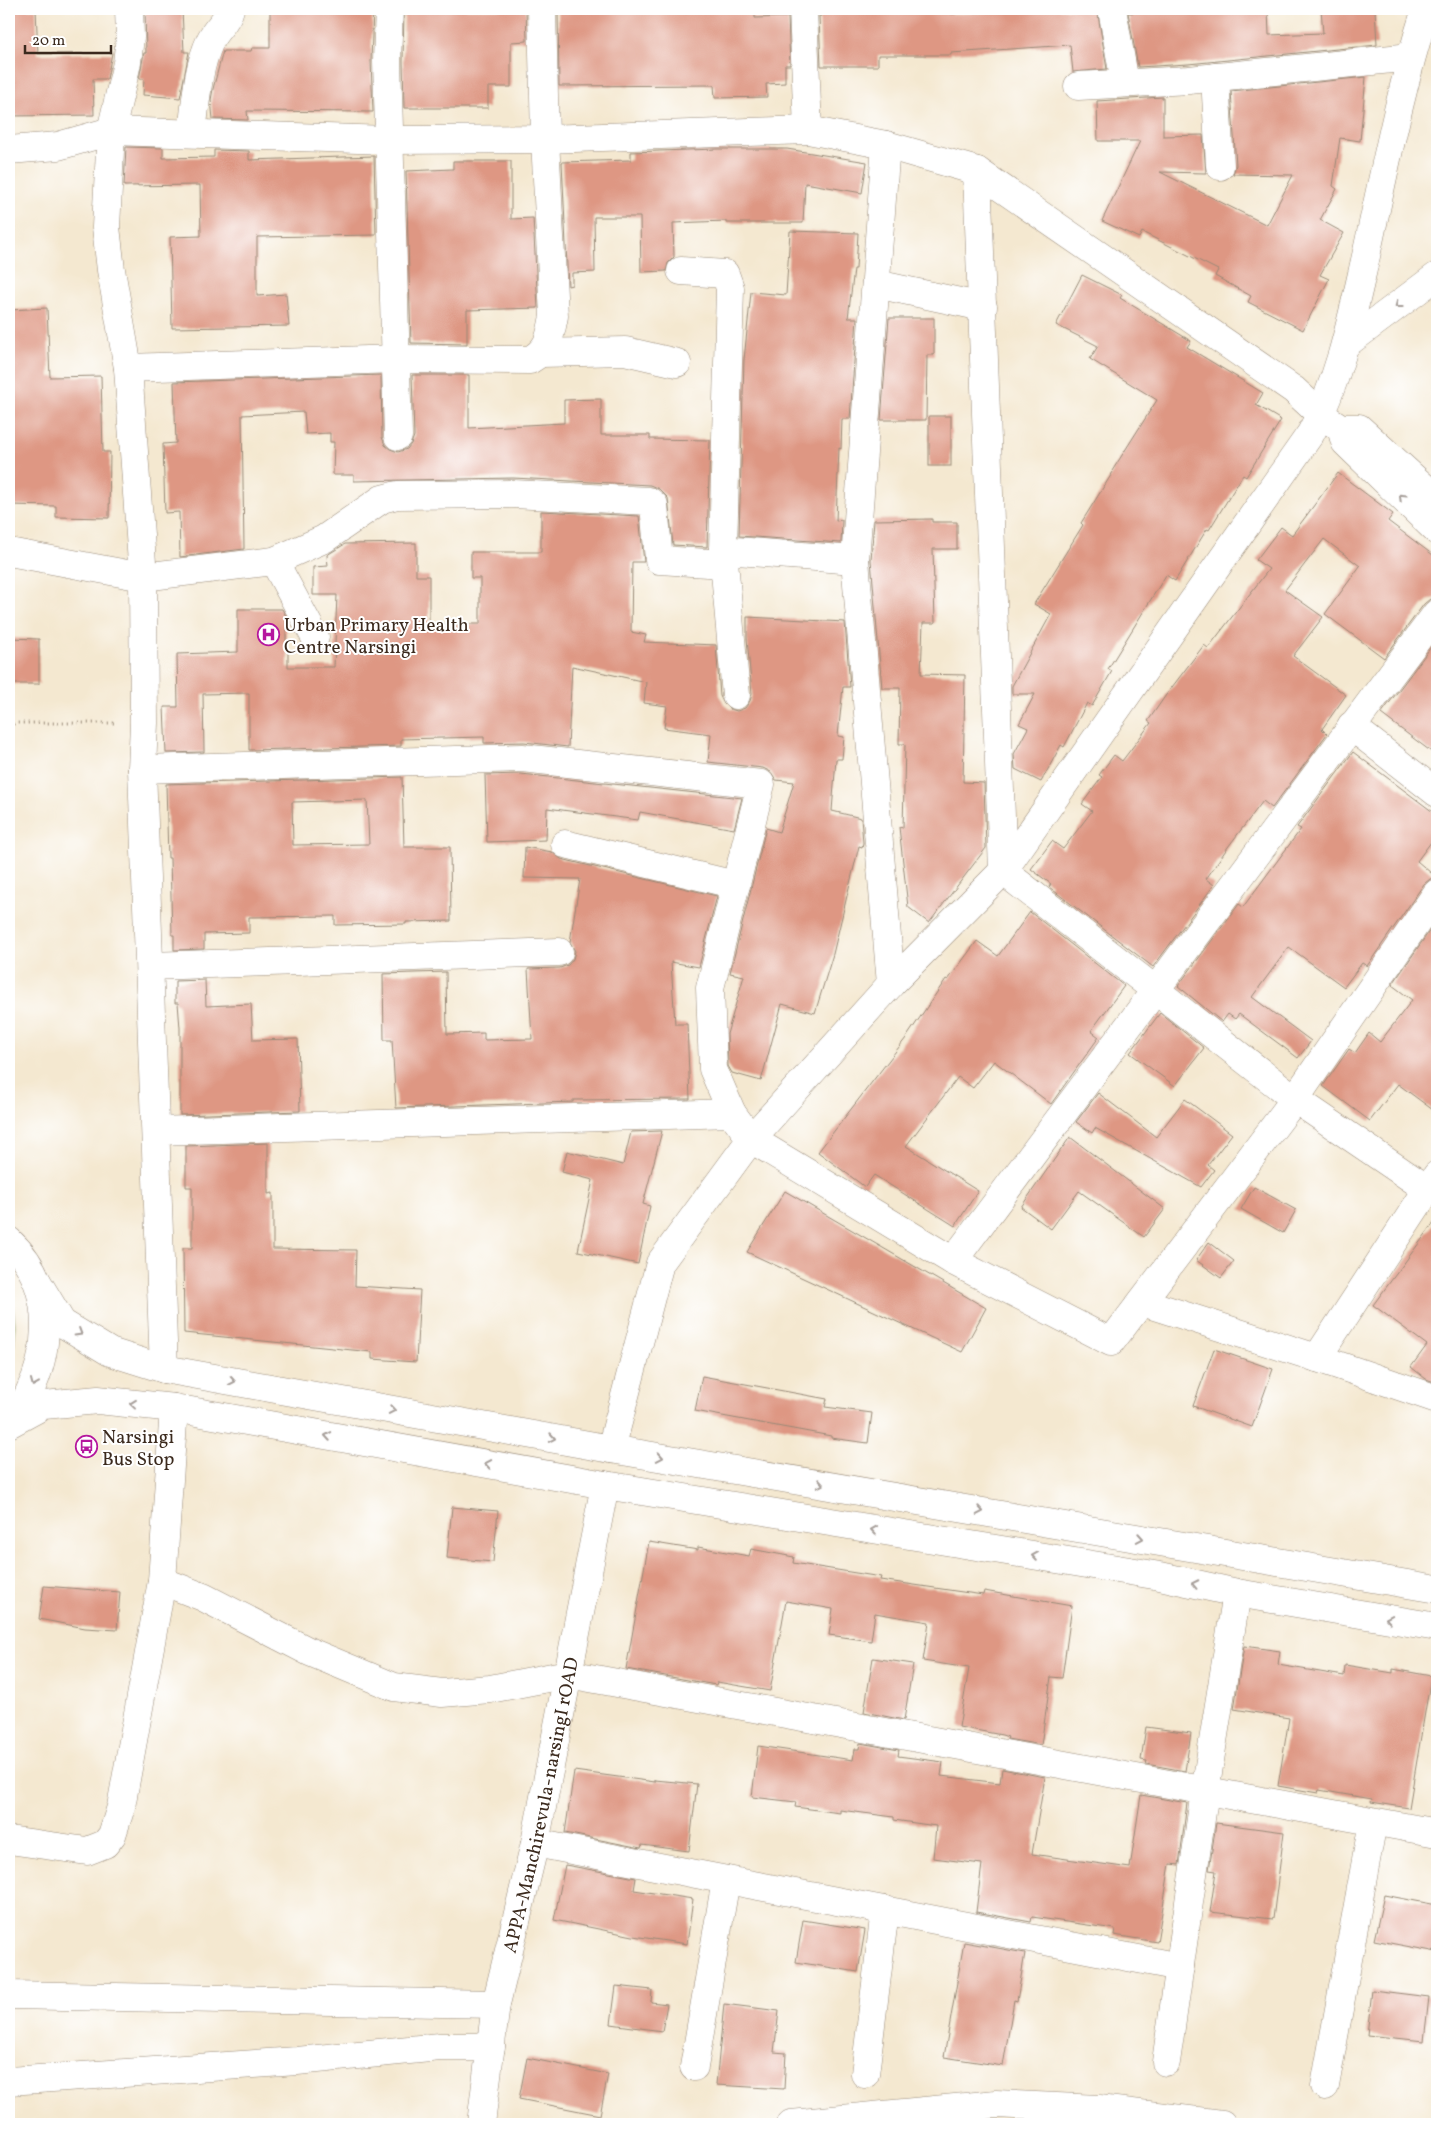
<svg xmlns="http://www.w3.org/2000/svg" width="1446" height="2133" font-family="Vollkorn,serif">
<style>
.green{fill:#a5c973;stroke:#707a48}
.building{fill:#de9783;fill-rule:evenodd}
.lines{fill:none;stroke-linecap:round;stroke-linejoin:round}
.minor-casing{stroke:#988977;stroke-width:29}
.major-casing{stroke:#988977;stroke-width:29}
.path{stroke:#988977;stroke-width:3;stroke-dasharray:1 4;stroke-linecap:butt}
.minor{stroke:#fff;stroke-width:28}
.major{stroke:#fff;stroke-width:28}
.oneway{stroke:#a79f9a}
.labels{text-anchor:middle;stroke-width:4;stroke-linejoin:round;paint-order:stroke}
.poi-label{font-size:19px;fill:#3b2a1e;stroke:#fff;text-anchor:start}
.street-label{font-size:19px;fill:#3b2a1e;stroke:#fff}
</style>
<rect width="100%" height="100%" fill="#fff"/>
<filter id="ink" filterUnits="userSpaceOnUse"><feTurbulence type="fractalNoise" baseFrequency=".02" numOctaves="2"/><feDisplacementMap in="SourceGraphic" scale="10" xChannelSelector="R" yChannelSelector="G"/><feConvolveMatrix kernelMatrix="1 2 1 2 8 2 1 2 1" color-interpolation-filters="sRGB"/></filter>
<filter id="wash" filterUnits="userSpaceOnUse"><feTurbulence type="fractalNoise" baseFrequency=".0096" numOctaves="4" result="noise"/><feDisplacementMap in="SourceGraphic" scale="20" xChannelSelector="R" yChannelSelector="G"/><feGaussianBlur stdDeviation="1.12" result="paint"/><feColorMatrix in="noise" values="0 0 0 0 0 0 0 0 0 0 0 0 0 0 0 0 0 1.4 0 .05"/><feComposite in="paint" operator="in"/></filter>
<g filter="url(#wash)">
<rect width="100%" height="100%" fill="#f4e8d0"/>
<path class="green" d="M 9,1294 C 18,1320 16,1342 9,1367 Z"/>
<g id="blocks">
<g class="building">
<path d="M 9,9 L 36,9 L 38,54 L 112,53 L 107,79 L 93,79 L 94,115 L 9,116 Z"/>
<path d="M 145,9 L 182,9 L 184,52 L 189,52 L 180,98 L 143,95 L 144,79 L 139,79 L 144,53 L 146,53 Z"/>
<path d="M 270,9 L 373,9 L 371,61 L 373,112 L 247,111 L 248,120 L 213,119 L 211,100 L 213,89 L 223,51 L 251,51 L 252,48 L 270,48 Z"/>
<path d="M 404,9 L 526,9 L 527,41 L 511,42 L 511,87 L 488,87 L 488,108 L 404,108 L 403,61 Z"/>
<path d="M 558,9 L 755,9 L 755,18 L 788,17 L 790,65 L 785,65 L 785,83 L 766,84 L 767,97 L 715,98 L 714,85 L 559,86 Z"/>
<path d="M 821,9 L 951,9 L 951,14 L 1008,11 L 1008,9 L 1097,9 L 1107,69 L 1073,72 L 1070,45 L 951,53 L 951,55 L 878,55 L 878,66 L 821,66 L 819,16 L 821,16 Z"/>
<path d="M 1175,9 L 1268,9 L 1269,35 L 1323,33 L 1321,9 L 1375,9 L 1377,45 L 1188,64 L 1138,67 L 1128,13 Z"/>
<path d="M 1366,77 L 1360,141 L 1340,138 L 1333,186 L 1337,189 L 1320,220 L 1344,233 L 1320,275 L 1329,279 L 1303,330 L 1248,302 L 1251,296 L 1215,276 L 1218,270 L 1142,232 L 1139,238 L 1102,221 L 1140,141 L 1098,141 L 1097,101 L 1163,97 L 1163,136 L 1203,135 L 1206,173 L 1160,172 L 1267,225 L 1293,175 L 1233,174 L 1236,165 L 1231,91 Z"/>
<path d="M 126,147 L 163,148 L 163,158 L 214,157 L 214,150 L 249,151 L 249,160 L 374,156 L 376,235 L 257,237 L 257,296 L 286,294 L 289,326 L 172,328 L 170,237 L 201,236 L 200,185 L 124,186 Z"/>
<path d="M 717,149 L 787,149 L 867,162 L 862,193 L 805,183 L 803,223 L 726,223 L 726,221 L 673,223 L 674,257 L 668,263 L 666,271 L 641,272 L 640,217 L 594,217 L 595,272 L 572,273 L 572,285 L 568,286 L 562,162 L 631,160 L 631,152 Z"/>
<path d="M 453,161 L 511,161 L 511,219 L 533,218 L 538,308 L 467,310 L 467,344 L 411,343 L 406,171 L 453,169 Z"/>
<path d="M 790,231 L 858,233 L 856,269 L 854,269 L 848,318 L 857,318 L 850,419 L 842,419 L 841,449 L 839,448 L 836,521 L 842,520 L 841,543 L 739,536 L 744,360 L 751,292 L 786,295 Z"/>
<path d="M 1082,275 L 1122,295 L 1120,298 L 1191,341 L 1187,347 L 1263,393 L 1256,405 L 1281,420 L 1246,477 L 1243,475 L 1209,530 L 1207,529 L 1175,581 L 1166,575 L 1108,669 L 1112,671 L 1092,706 L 1087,703 L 1064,747 L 1061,745 L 1041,782 L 1015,769 L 1014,754 L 1028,728 L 1019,724 L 1035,694 L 1012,694 L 1012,686 L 1051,614 L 1034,604 L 1083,525 L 1081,523 L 1113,472 L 1112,471 L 1157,400 L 1090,359 L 1098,346 L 1056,325 Z"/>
<path d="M 47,308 L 50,377 L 101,376 L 103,452 L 110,452 L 109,518 L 56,517 L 56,506 L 9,505 L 9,310 Z"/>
<path d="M 889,318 L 934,318 L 934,355 L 927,355 L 926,420 L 881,420 Z"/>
<path d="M 381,375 L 382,437 L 385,445 L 390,449 L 398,452 L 407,449 L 411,444 L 414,436 L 412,375 L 469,375 L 469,428 L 564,423 L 564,400 L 601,399 L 601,435 L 650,435 L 650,439 L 710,440 L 707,547 L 673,545 L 668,498 L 659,489 L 650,485 L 513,478 L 354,481 L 354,475 L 333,475 L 334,442 L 330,442 L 330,433 L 306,434 L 304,412 L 242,415 L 244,549 L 180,557 L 179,512 L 165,513 L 163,444 L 176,443 L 174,382 Z"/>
<rect x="929" y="416" width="22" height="50"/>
<path d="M 1338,473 L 1393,514 L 1388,521 L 1437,558 L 1437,598 L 1430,599 L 1424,604 L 1384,658 L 1325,614 L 1360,566 L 1324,539 L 1285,590 L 1323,617 L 1293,656 L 1346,695 L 1322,729 L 1327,734 L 1272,808 L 1263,801 L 1228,847 L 1206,879 L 1214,885 L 1153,967 L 1049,887 L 1051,884 L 1031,869 L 1052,841 L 1063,849 L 1092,811 L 1082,804 L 1102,777 L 1099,775 L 1114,755 L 1122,761 L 1151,723 L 1148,721 L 1166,695 L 1204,645 L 1208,648 L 1269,569 L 1256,560 L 1281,527 L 1292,535 Z"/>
<path d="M 541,511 L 639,516 L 644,562 L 632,562 L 631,632 L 646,635 L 644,642 L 716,645 L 720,696 L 724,704 L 730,709 L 737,711 L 745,708 L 750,701 L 752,694 L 747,638 L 747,617 L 845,622 L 850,687 L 843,687 L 838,736 L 844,737 L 842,759 L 836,759 L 832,811 L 861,818 L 863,843 L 862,847 L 859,846 L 833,954 L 815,1013 L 782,1004 L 761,1081 L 732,1073 L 728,1066 L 727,1034 L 744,976 L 730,973 L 766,828 L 779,832 L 794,782 L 776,780 L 771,772 L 763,768 L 708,762 L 711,734 L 664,728 L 667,706 L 644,703 L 646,682 L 572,666 L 568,747 L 524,742 L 484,743 L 484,737 L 401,739 L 401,746 L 249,750 L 249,693 L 203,694 L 204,752 L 166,753 L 164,707 L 178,707 L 177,654 L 238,652 L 238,609 L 282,609 L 286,616 L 286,651 L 288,651 L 288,667 L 334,667 L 337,595 L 313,595 L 313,567 L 328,566 L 327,555 L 345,544 L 416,543 L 416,576 L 429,576 L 429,624 L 480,624 L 480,578 L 471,578 L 471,552 L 541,552 Z"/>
<path d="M 932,519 L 932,522 L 957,522 L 957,549 L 933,549 L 935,623 L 923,623 L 921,674 L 965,675 L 963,782 L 984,783 L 986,848 L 929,923 L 908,907 L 899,827 L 903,828 L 905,744 L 899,744 L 900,688 L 882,688 L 871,560 L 874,520 Z"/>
<path d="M 9,638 L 39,639 L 39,684 L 9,684 Z"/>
<path d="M 1437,639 L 1437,756 L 1381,714 Z"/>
<path d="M 1353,752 L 1437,815 L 1437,834 L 1417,861 L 1437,878 L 1430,879 L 1424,884 L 1367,966 L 1362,963 L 1344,987 L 1289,947 L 1252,997 L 1311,1041 L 1298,1058 L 1239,1014 L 1235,1019 L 1228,1014 L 1222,1022 L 1178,986 L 1239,904 L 1243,907 L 1301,829 L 1297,827 Z"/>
<path d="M 521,774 L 742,798 L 734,829 L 640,812 L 638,820 L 547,808 L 546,840 L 487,842 L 485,775 Z"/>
<path d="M 402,777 L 404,847 L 450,847 L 451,921 L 406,922 L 406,924 L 335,925 L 335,916 L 249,917 L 249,933 L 204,934 L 204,949 L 174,950 L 174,935 L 172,935 L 170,858 L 168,858 L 166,784 ZM 367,800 L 369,844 L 293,845 L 292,802 Z"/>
<path d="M 525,847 L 552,852 L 561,859 L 717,896 L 699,967 L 671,962 L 675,1024 L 687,1024 L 690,1099 L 573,1100 L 573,1102 L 396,1108 L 392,1040 L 384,1040 L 383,974 L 446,972 L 447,1034 L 484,1033 L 484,1040 L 532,1039 L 528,969 L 560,968 L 568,965 L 573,959 L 575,951 L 570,942 L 580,879 L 524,878 Z"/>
<path d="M 1030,912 L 1124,986 L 1091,1031 L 1099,1037 L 1051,1104 L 994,1061 L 973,1088 L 958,1077 L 906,1146 L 978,1191 L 955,1226 L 874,1175 L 865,1187 L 818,1152 L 906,1038 L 946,979 L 948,980 L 977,941 L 998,956 Z"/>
<path d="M 1437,920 L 1437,1113 L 1398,1084 L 1370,1121 L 1323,1086 L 1349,1049 L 1355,1053 L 1369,1033 L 1380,1042 L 1412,1000 L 1392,985 Z"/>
<path d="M 205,980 L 206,1006 L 251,1004 L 253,1040 L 298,1039 L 300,1111 L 180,1115 L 180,1028 L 178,1003 L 175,1003 L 175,981 Z"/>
<path d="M 1160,1013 L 1204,1048 L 1175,1086 L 1130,1053 Z"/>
<path d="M 1098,1093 L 1156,1137 L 1185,1099 L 1232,1134 L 1208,1165 L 1214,1170 L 1201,1187 L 1095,1128 L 1092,1133 L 1076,1122 Z"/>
<path d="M 662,1131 L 643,1204 L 650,1206 L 638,1264 L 578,1251 L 593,1180 L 562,1172 L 567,1151 L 623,1165 L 631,1132 Z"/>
<path d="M 1070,1137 L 1165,1209 L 1144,1237 L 1079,1191 L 1051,1229 L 1021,1207 Z"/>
<path d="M 268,1143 L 268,1194 L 273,1193 L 273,1249 L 356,1250 L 355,1286 L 420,1290 L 416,1362 L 372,1359 L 372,1352 L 184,1333 L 183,1248 L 192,1248 L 192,1187 L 186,1187 L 186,1146 Z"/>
<path d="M 1254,1187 L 1296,1210 L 1283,1233 L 1241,1209 Z"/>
<path d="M 785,1191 L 986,1308 L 962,1352 L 747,1252 Z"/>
<path d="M 1437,1219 L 1437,1383 L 1426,1379 L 1411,1367 L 1427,1345 L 1373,1305 Z"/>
<path d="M 1209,1242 L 1234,1261 L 1221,1278 L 1196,1260 Z"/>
<path d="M 1214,1349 L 1273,1369 L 1252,1427 L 1193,1406 Z"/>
<path d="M 702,1376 L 827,1399 L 825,1407 L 872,1413 L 868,1443 L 831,1438 L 831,1436 L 695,1411 Z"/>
<path d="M 452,1507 L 498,1511 L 493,1562 L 447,1558 Z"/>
<path d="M 649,1542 L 698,1550 L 698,1547 L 749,1556 L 751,1549 L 794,1557 L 793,1563 L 881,1577 L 880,1580 L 983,1595 L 984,1591 L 1072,1606 L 1062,1678 L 1051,1677 L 1041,1745 L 1007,1739 L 1008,1737 L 1002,1735 L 959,1727 L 969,1668 L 923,1661 L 929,1622 L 875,1613 L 871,1641 L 829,1635 L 833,1609 L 786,1601 L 770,1691 L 717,1682 L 716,1685 L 626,1669 Z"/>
<path d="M 44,1586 L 120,1592 L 117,1630 L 85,1628 L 39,1619 Z"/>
<path d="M 1244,1646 L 1280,1651 L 1278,1665 L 1344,1676 L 1345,1665 L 1393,1673 L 1393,1669 L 1431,1676 L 1409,1808 L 1371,1802 L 1372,1799 L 1319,1790 L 1318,1793 L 1278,1786 L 1289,1718 L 1234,1709 Z"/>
<path d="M 873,1658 L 913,1664 L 904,1720 L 864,1712 Z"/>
<path d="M 1146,1727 L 1191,1733 L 1185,1771 L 1146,1764 L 1147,1761 L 1141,1760 Z"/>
<path d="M 860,1743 L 899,1750 L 898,1756 L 943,1762 L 941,1776 L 1000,1783 L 1002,1769 L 1045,1777 L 1032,1854 L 1130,1868 L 1141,1795 L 1187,1803 L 1179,1865 L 1170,1864 L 1157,1942 L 1114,1935 L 1115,1929 L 1032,1917 L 1031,1922 L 976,1912 L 982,1864 L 933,1858 L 936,1826 L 894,1820 L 894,1817 L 840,1810 L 840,1813 L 795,1807 L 796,1802 L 752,1797 L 758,1746 L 853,1760 L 855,1749 L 859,1749 Z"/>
<path d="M 574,1771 L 655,1782 L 655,1780 L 697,1784 L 689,1851 L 642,1845 L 641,1848 L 565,1833 Z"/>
<path d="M 1216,1823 L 1284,1832 L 1273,1919 L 1210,1912 L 1216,1871 L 1209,1870 Z"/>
<path d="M 565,1865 L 636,1878 L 634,1890 L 693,1899 L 687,1944 L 633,1936 L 554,1920 Z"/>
<path d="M 1384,1895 L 1437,1905 L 1437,1952 L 1374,1940 Z"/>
<path d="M 803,1920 L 865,1930 L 858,1972 L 796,1962 Z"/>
<path d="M 964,1942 L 1025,1953 L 1017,2001 L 1014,2000 L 1003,2066 L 944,2057 Z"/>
<path d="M 616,1986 L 652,1990 L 651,2002 L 667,2004 L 662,2031 L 611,2024 Z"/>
<path d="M 1372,1990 L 1429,1997 L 1424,2041 L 1367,2035 Z"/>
<path d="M 724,2004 L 779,2011 L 774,2052 L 786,2053 L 784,2089 L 716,2085 Z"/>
<path d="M 527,2058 L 608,2074 L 600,2115 L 519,2099 Z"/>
</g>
</g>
</g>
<g filter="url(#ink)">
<use href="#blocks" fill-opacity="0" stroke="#988977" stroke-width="1"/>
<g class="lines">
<defs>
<g id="minor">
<path d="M 129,9 L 130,37 L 127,63 L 111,131 L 106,227 L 111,270 L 128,368 L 143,577 L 144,723 L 142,769 L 164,1369"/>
<path d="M 389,9 L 387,61 L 398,436"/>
<path d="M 803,9 L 808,130"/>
<path d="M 1112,9 L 1125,83"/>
<path d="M 1215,77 L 1220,166"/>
<path d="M 1078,86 L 1189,80 L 1411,57"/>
<path d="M 192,133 C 196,103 197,69 210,41 C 215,29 227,22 230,9"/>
<path d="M 886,145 L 855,560 L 891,984"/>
<path d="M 9,150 L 58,146 L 111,131 L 389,140 L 545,139 L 808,130 L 886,145 L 977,171 L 1294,390 L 1321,415 L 1341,428 L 1359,428 L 1437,499"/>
<path d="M 977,171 L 1003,871 L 1295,1099 L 1427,1189"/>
<path d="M 681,271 L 725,274 L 730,288 L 723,550 L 855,560"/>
<path d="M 876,284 L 983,307"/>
<path d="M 1346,344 L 1437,276"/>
<path d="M 541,353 L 625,351 L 677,363"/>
<path d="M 128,368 L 397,359 L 530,360 C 549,349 550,337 554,316 L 545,139 L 542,9"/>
<path d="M 1341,428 L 1345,442 L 1437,531"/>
<path d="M 723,550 L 736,695"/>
<path d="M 9,552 L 143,577 L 274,561 L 324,539 L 382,499 L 397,495 L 513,494 L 649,501 L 654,505 L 659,560 L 724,564"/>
<path d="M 274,561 L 315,637"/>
<path d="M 1351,726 L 1437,793"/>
<path d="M 142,769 L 522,758 L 761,784 L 710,988 L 713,1069 L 732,1113 L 751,1139 L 953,1261 L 1111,1342 L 1295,1099 L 1437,893"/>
<path d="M 565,844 L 736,885"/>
<path d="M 150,966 L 559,952"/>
<path d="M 156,1131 L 732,1113"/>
<path d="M 953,1261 L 1437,613"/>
<path d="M 1142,1302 L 1317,1358 L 1437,1399"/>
<path d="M 1317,1358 L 1437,1175"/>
<path d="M 611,1449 L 660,1263 L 751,1139 L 891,984 L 1003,871 L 1311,433 C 1340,378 1352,317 1366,256 C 1384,173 1400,90 1426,9"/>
<path d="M 162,1581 L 203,1597 L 310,1652 L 394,1687 L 442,1693 L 490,1689 L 568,1674 L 1437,1833"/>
<path d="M 9,1840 L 87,1851 L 105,1844 L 112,1835 L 121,1807 L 162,1581 L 174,1408"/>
<path d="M 535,1843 L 1180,1967"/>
<path d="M 9,1995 L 496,2004"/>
<path d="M 1166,2062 L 1205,1791 L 1237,1593"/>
<path d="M 694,2067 L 726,1880"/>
<path d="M 865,2074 L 885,1910"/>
<path d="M 9,2081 L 297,2061 L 440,2047 L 491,2047"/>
<path d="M 1325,2086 L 1373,1822"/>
<path id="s1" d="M 481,2124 L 496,2004 L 535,1843 L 605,1485"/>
<path d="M 791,2124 L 996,2104 L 1099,2109 L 1222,2124"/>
</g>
<g id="major">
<path d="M 9,1241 C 53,1281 53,1345 28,1395 C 24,1404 15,1412 9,1419"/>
<path d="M 38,1283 L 62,1323 L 110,1352 L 164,1369 L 611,1449 L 1437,1589"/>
<path d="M 9,1424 L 44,1405 L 98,1400 L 174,1408 L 605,1485 L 1160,1576 L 1237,1593 L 1437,1627"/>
</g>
</defs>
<use href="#minor" class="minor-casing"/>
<use href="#major" class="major-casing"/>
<path class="path" d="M 9,727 L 15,723 L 117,723"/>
<use href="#minor" class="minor"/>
<use href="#major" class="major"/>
</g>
<defs><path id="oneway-chevron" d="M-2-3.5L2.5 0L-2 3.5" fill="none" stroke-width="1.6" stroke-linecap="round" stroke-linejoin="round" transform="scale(1.25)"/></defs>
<g class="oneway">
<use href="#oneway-chevron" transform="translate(1398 305) rotate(143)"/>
<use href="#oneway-chevron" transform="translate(1402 497) rotate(-136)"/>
<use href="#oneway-chevron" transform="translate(79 1333) rotate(31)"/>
<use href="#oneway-chevron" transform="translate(232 1381) rotate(10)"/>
<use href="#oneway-chevron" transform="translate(34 1383) rotate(113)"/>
<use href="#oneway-chevron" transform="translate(133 1404) rotate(-174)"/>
<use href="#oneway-chevron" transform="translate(392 1410) rotate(10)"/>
<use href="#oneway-chevron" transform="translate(328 1436) rotate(-170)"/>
<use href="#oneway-chevron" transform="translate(552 1438) rotate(10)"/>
<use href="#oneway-chevron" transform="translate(660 1457) rotate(10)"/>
<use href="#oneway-chevron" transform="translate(488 1464) rotate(-170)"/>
<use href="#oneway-chevron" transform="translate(820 1484) rotate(10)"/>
<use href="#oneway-chevron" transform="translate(980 1511) rotate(10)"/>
<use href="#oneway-chevron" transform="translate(874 1530) rotate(-171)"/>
<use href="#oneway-chevron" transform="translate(1140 1538) rotate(10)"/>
<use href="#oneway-chevron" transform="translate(1035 1556) rotate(-171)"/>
<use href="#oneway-chevron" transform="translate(1195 1584) rotate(-168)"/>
<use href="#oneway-chevron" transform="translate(1389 1619) rotate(-170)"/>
</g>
</g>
<defs>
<symbol id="hospital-ring" viewBox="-11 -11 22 22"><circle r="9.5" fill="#fff" stroke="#b5179e" stroke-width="1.5"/><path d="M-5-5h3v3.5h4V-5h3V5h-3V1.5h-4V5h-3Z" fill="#b5179e"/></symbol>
<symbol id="bus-ring" viewBox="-11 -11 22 22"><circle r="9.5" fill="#fff" stroke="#b5179e" stroke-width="1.5"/><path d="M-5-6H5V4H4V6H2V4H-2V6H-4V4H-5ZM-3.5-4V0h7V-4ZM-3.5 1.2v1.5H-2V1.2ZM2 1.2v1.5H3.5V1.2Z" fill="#b5179e"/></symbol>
</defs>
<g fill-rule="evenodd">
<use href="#hospital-ring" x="256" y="622" width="25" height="25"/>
<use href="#bus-ring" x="74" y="1434" width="25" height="25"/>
</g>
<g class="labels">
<g class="poi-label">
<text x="284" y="631">Urban Primary Health<tspan x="284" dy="22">Centre Narsingi</tspan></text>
<text x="102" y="1443">Narsingi<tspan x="102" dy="22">Bus Stop</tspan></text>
</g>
<g class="street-label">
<text dy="7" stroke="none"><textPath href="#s1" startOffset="325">APPA-Manchirevula-narsingI rOAD</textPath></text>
</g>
</g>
<rect width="1446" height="2133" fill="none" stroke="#fff" stroke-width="30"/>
<path d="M25 45v8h86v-8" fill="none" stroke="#3b2a1e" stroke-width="2.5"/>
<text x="32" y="45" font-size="15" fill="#3b2a1e" stroke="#ffffff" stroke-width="4" paint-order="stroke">20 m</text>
</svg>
